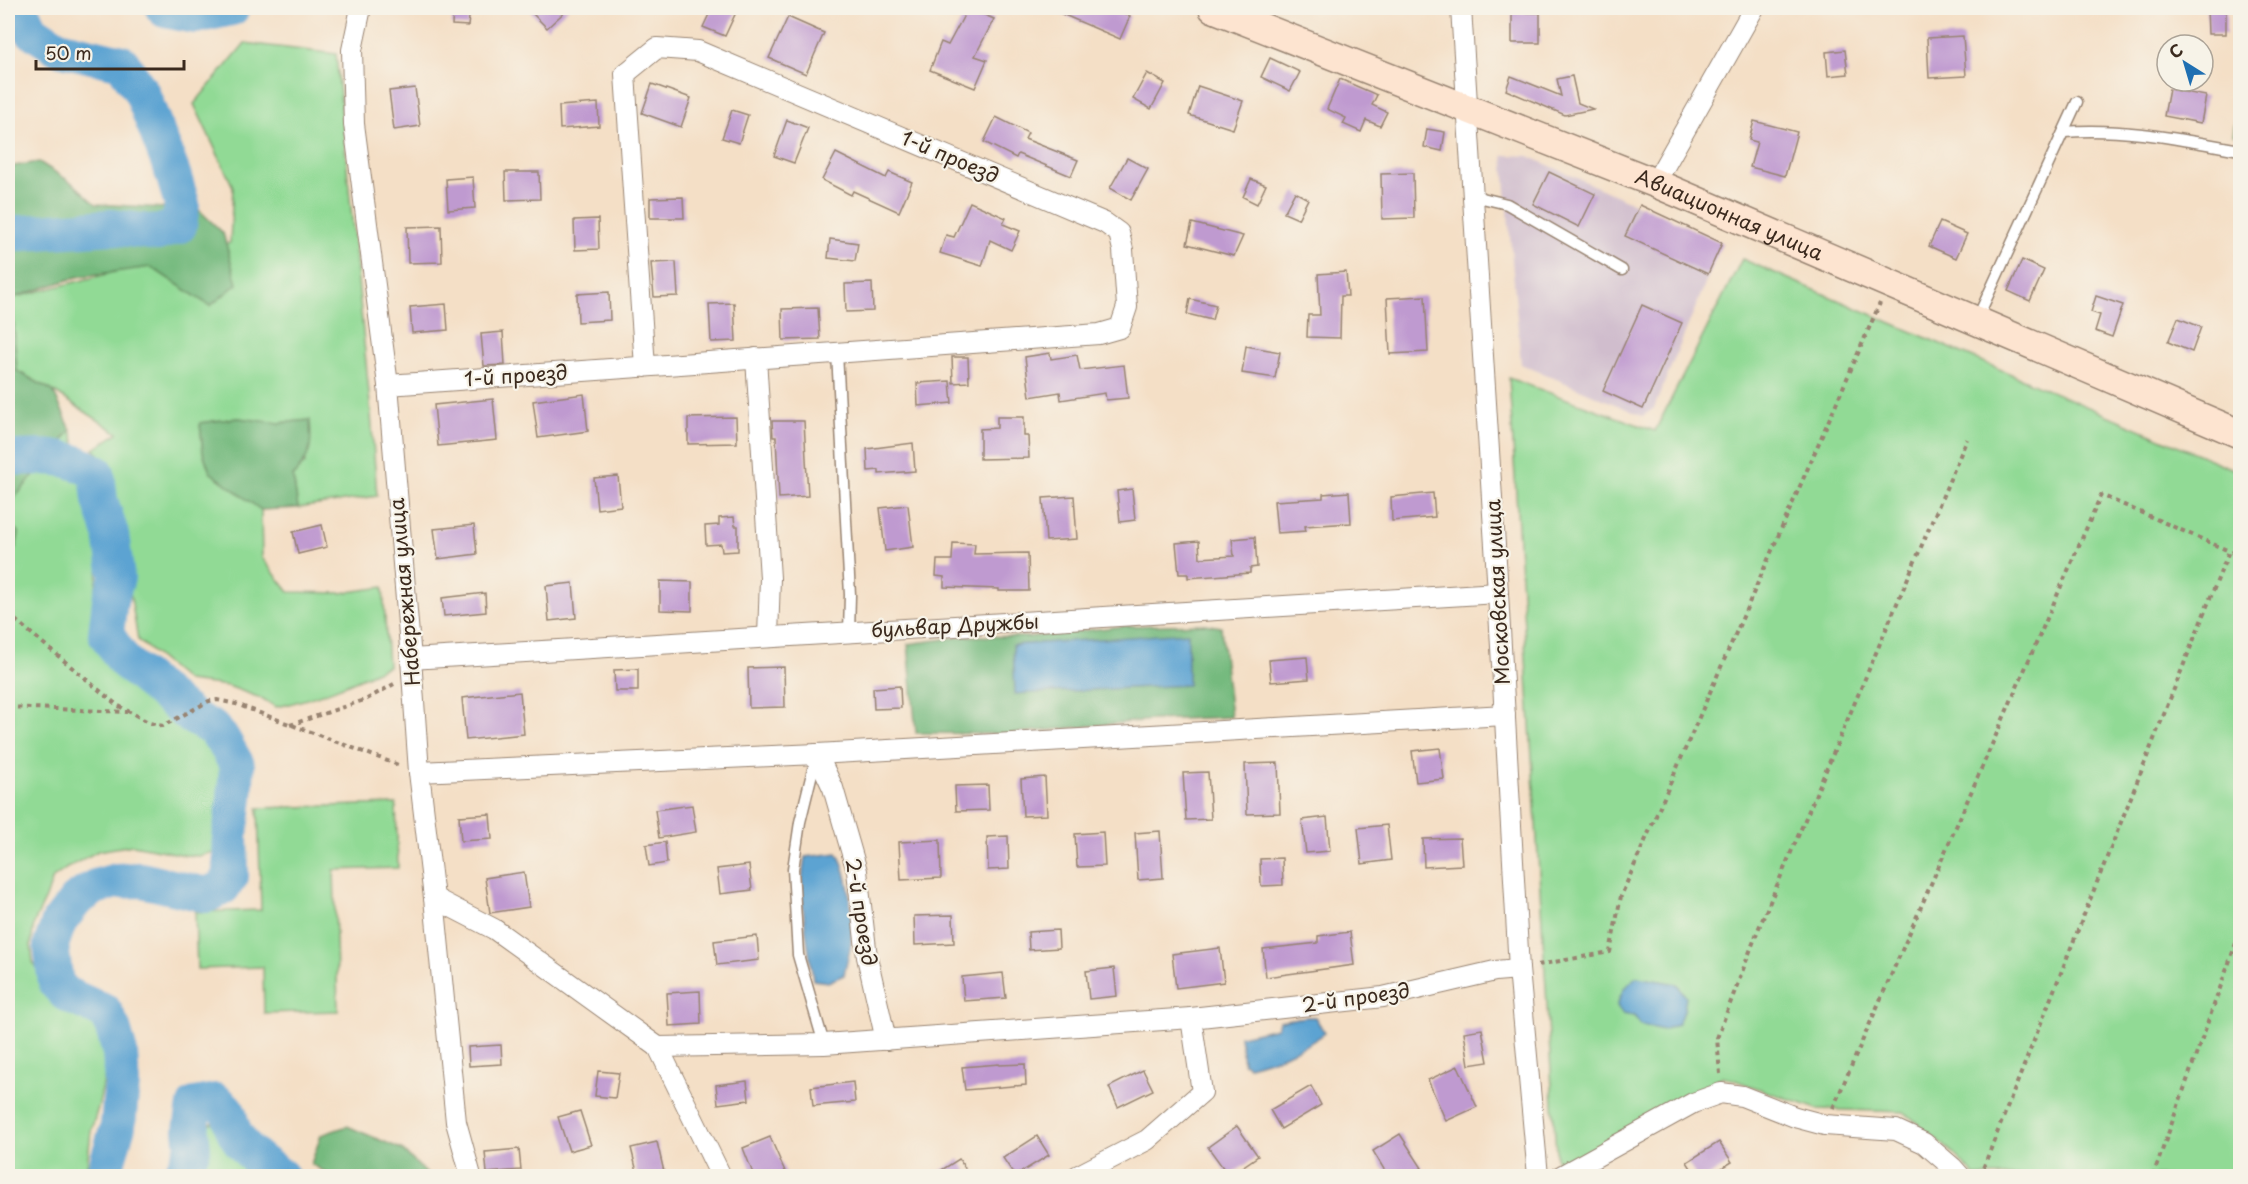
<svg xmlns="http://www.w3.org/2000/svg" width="2248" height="1184" font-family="'Playpen Sans',sans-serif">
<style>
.industrial{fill:#d0bdcd}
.green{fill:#91da95;stroke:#66825a;stroke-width:1.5}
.forest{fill:#74ba7e;stroke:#58724e;stroke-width:1.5}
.water{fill:#5ca3d2;stroke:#4c6678;stroke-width:1.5}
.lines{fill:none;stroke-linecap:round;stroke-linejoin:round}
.river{stroke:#5ca3d2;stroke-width:36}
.building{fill:#bf9ad0}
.lane-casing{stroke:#988472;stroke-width:13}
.street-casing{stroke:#988472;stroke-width:22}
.secondary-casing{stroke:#988472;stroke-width:31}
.path{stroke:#988472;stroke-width:4;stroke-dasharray:4.5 4.5;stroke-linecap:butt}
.lane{stroke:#fff;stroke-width:10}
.street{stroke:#fff;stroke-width:20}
.secondary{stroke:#fde4d0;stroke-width:28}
.labels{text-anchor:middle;stroke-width:4.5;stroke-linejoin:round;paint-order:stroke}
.street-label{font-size:20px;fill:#3b2a1e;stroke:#f7f3e8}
</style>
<rect width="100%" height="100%" fill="#f7f3e8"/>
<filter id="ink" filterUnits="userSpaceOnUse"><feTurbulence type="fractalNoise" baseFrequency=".0167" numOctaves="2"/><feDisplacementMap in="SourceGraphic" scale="12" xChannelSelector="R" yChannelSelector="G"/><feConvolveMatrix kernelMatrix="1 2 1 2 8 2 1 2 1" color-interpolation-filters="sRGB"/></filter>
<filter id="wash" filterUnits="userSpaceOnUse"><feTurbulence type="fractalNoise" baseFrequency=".008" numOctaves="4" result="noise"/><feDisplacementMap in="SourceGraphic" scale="24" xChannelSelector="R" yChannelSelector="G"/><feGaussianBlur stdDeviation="1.35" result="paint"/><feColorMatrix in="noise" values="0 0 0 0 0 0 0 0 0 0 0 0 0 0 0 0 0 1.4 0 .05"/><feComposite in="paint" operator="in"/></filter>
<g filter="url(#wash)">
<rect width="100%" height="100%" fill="#f4dfc6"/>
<path class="industrial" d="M 1503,155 L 1528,156 L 1722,243 L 1654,408 L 1643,416 L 1521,364 Z"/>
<g class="green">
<path d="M 245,43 L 336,54 L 371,414 L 377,496 L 298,508 L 293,476 L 305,463 L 309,420 L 279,423 L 238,418 L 200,423 L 203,452 L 210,472 L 261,510 L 262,558 L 289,592 L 341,593 L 383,587 L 388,666 C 352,683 315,699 276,707 L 263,699 L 228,686 L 187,681 L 138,640 L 124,556 L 121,516 L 113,489 L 112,467 L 94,449 L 118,433 L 53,391 L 17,371 L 12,298 L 230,243 L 233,187 L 194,104 Z"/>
<path d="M 2240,94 L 2240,136 L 2233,135 Z"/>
<path d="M 1742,259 L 2240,472 L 2240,1176 L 1975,1176 L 1953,1153 L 1904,1112 L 1817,1109 L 1723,1076 L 1557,1170 L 1509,378 L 1655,431 Z"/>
<path d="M 71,430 L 85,478 L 89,512 L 103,556 L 98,572 L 91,621 L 92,634 L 99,647 L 124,674 L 151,694 L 182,723 L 216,745 L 223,760 L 224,783 L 217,814 L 214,852 L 199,856 L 185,855 L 133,845 L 98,851 L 67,868 L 53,878 L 46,898 L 34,923 L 31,944 L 33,962 L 56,1001 L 89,1019 L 99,1028 L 109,1056 L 99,1104 L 91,1131 L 86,1176 L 8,1176 L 8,553 L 16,547 L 19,533 L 8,522 L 8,506 Z"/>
<path d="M 396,804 L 398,868 L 334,870 L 338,1011 L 264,1013 L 263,967 L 197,969 L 195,912 L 261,910 L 258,808 Z"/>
<path d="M 213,1123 L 232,1148 L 244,1171 L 253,1176 L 193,1176 C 195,1172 198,1168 199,1163 C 202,1148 193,1128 213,1123 Z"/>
</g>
<g class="forest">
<path d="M 39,162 L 74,184 L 96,204 L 199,210 L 223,233 L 237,284 L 210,306 L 151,267 L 77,277 L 12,298 L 17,371 L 53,391 L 71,430 L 8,506 L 8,167 Z"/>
<path d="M 238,418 L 279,423 L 310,420 C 312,448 312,454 293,476 L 298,508 L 261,510 L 210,472 L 203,452 L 200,423 Z"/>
<path d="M 8,522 L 19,533 L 16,547 L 8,553 Z"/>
<path d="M 1205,624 L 1221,627 L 1231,717 L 1152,720 L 1007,734 L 916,733 L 908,644 L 968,636 L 1028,637 L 1124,626 Z"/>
<path d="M 347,1126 L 401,1149 L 429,1176 L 332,1176 L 311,1164 L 321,1135 Z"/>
</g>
<g class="water">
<path d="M 1188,633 L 1188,685 L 1015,694 L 1013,645 Z"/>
<path d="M 837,853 C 850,872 853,919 851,942 C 850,953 846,964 844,975 L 828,982 L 813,980 C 808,938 797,898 805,857 Z"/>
<path d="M 1637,977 L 1677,984 L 1686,997 L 1684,1011 L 1677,1024 L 1663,1030 L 1641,1025 L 1634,1016 L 1623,1014 L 1617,1006 L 1624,988 Z"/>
<path d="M 1305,1017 L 1315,1017 L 1325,1033 C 1303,1050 1275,1059 1249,1066 L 1243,1063 L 1240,1036 L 1277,1028 L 1279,1021 Z"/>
</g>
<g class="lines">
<g class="river">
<path d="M 163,8 L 165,10 L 196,16 L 232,8"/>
<path d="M 8,234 L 112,227 L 157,233 L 179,226 L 182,204 L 173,174 L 142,93 L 122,63 L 58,48 L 32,31 L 19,8"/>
<path d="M 8,460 L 12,458 C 49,457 65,454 97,473 L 100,500 L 111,534 L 117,578 L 110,600 L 106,634 L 124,661 L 192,717 L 212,728 L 223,740 L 237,765 L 235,798 L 230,836 L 231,876 L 223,887 L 207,895 L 141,880 L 116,881 L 95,887 L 76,900 L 59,922 L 51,945 L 56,983 L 66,994 L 105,1012 L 113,1028 L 120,1053 L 122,1083 L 118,1126 L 105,1170 L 105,1176"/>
<path d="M 180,1176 L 193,1149 L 191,1130 L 195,1105 L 216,1101 C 236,1115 226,1116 235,1133 C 245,1151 265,1165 281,1176"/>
</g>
</g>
<g id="blocks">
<g class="building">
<path d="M 453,8 L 470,8 L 468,26 L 452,25 Z"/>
<path d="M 527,8 L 569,8 L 547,28 Z"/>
<path d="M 712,8 L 738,8 L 725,36 L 703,27 Z"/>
<path d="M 968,8 L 994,19 L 975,56 L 987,60 L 975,88 L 930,70 L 941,42 L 948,45 Z"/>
<path d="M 1048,8 L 1110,8 L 1130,16 L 1120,39 Z"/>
<path d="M 2207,8 L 2226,8 L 2226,34 L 2208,34 Z"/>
<path d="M 1512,12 L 1540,13 L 1540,43 L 1512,43 Z"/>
<path d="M 788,17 L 824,33 L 806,74 L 769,58 Z"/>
<path d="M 1963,36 L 1966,76 L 1929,78 L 1927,38 Z"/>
<path d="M 1845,50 L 1848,74 L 1828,76 L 1826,52 Z"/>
<path d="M 1270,58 L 1300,72 L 1290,91 L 1261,77 Z"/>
<path d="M 1147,73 L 1165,83 L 1151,109 L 1133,99 Z"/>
<path d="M 1511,76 L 1561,96 L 1557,79 L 1572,76 L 1578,103 L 1593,109 L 1565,115 L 1506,90 Z"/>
<path d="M 1340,79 L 1377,95 L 1372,105 L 1387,112 L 1380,126 L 1366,120 L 1361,132 L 1343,124 L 1346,118 L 1327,109 Z"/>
<path d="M 652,84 L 691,98 L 681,127 L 642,113 Z"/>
<path d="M 1198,86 L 1243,101 L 1233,129 L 1189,115 Z"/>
<path d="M 415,88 L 420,126 L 394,130 L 389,91 Z"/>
<path d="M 2169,89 L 2206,96 L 2201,123 L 2164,116 Z"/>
<path d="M 598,103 L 599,126 L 560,129 L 559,106 Z"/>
<path d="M 732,110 L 748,115 L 739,143 L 722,138 Z"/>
<path d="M 996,117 L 1028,133 L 1025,139 L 1078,160 L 1071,176 L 1018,154 L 1016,158 L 984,142 Z"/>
<path d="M 787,120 L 808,128 L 794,163 L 774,156 Z"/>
<path d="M 1754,121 L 1797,132 L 1785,176 L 1750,167 L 1757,142 L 1749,140 Z"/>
<path d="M 1427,129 L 1445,132 L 1442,151 L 1424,147 Z"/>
<path d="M 836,153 L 886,178 L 889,172 L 912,182 L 899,212 L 853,191 L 851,195 L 822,180 Z"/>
<path d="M 1127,158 L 1148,169 L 1131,200 L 1110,188 Z"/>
<path d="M 505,172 L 539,172 L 540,199 L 506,200 Z"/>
<path d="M 1549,172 L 1595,194 L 1579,227 L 1533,204 Z"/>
<path d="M 1413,173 L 1414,218 L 1382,219 L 1381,174 Z"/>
<path d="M 473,177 L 475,208 L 448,210 L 446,179 Z"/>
<path d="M 1251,179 L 1266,185 L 1257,204 L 1243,197 Z"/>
<path d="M 1295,192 L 1308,199 L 1298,219 L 1284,213 Z"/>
<path d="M 683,197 L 684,218 L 650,218 L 650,198 Z"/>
<path d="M 970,202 L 1006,218 L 1003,224 L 1020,231 L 1011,250 L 990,240 L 982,266 L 940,253 L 946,235 L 954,237 Z"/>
<path d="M 1640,205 L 1722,243 L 1708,274 L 1625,236 Z"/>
<path d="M 598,219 L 599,249 L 575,250 L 574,220 Z"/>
<path d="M 1940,222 L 1967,234 L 1956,258 L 1929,246 Z"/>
<path d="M 1192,223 L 1243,236 L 1234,256 L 1187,244 Z"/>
<path d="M 441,226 L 442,262 L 408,263 L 407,227 Z"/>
<path d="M 830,239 L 858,243 L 855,261 L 828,258 Z"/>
<path d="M 2022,260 L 2044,270 L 2030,301 L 2008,291 Z"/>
<path d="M 676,262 L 678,296 L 654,297 L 651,263 Z"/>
<path d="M 1346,272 L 1348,296 L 1341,296 L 1340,338 L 1307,337 L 1308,315 L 1320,315 L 1318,274 Z"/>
<path d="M 872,283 L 873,311 L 846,312 L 845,284 Z"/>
<path d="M 609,292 L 610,320 L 578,322 L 577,294 Z"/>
<path d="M 1425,296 L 1428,352 L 1390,354 L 1387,298 Z"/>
<path d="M 2096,296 L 2123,305 L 2112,337 L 2095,331 L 2100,315 L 2091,312 Z"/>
<path d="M 1190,299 L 1216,305 L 1212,320 L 1187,314 Z"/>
<path d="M 734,303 L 736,341 L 711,342 L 709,304 Z"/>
<path d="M 446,304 L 448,330 L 412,333 L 410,307 Z"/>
<path d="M 1642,305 L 1682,323 L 1643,409 L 1603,391 Z"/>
<path d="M 818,308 L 820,339 L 783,340 L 782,309 Z"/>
<path d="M 2178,318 L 2201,327 L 2192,352 L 2168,342 Z"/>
<path d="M 503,332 L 505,365 L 484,366 L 481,334 Z"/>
<path d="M 1246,346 L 1280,352 L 1275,378 L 1242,373 Z"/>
<path d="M 1050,353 L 1051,359 L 1077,355 L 1080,370 L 1124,365 L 1128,398 L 1106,400 L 1105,393 L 1061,400 L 1060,392 L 1030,397 L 1025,357 Z"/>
<path d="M 952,357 L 968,357 L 969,382 L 953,383 Z"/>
<path d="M 950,381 L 952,403 L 918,406 L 917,383 Z"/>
<path d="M 584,394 L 588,431 L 538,438 L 533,401 Z"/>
<path d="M 493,399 L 497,440 L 438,446 L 434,405 Z"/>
<path d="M 736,417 L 737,443 L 688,444 L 688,418 Z"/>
<path d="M 997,417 L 1024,417 L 1024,436 L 1028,436 L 1029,458 L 980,459 L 980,429 L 997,428 Z"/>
<path d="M 772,421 L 804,421 L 808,496 L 779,498 L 776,437 L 773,437 Z"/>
<path d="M 913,443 L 915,471 L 879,474 L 879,470 L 868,471 L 867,449 Z"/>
<path d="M 618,476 L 621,506 L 597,509 L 594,478 Z"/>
<path d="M 1132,489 L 1135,520 L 1120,522 L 1117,491 Z"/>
<path d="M 1349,492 L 1351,523 L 1305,526 L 1306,531 L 1277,533 L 1274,501 L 1323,498 L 1323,494 Z"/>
<path d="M 1433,493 L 1435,517 L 1392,521 L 1391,497 Z"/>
<path d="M 1074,496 L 1077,539 L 1046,541 L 1043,498 Z"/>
<path d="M 908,505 L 913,547 L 885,551 L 880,508 Z"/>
<path d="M 734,517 L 735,526 L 738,526 L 738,551 L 722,552 L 721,544 L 706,545 L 705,526 L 719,525 L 719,518 Z"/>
<path d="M 322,525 L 327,547 L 298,554 L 293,532 Z"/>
<path d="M 474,525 L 477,554 L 438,559 L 434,529 Z"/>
<path d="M 1255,537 L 1257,567 L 1250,568 L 1250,573 L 1188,578 L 1188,574 L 1179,574 L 1176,543 L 1199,541 L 1200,558 L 1234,556 L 1232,539 Z"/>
<path d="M 953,543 L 975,544 L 974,554 L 1028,553 L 1029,591 L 999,591 L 999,589 L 944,587 L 944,577 L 936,576 L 937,560 L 952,560 Z"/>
<path d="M 660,581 L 692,582 L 692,611 L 660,610 Z"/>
<path d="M 573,583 L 576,618 L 549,621 L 546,586 Z"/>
<path d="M 485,593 L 486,612 L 444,616 L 442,598 Z"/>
<path d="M 1307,657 L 1309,679 L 1271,682 L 1269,660 Z"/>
<path d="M 784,667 L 785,707 L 749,708 L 748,668 Z"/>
<path d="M 638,669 L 638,691 L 615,691 L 614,670 Z"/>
<path d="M 900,686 L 901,708 L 874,709 L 873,688 Z"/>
<path d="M 520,692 L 524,734 L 466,740 L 462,698 Z"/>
<path d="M 1440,748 L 1444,779 L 1416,782 L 1412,751 Z"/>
<path d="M 1278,763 L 1280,813 L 1247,814 L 1245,764 Z"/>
<path d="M 1208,772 L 1211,819 L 1186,820 L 1183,773 Z"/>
<path d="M 1045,777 L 1047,815 L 1023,816 L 1021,779 Z"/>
<path d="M 988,785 L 989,810 L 956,811 L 955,786 Z"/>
<path d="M 692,805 L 696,832 L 659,838 L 655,810 Z"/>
<path d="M 490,814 L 492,839 L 461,841 L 459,816 Z"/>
<path d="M 1327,817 L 1330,851 L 1306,853 L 1302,820 Z"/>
<path d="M 1387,825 L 1391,860 L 1362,864 L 1358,828 Z"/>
<path d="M 1160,831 L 1163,878 L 1138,880 L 1135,833 Z"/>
<path d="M 1103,832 L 1105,866 L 1077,867 L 1075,834 Z"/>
<path d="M 1008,836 L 1009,869 L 988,870 L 987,837 Z"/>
<path d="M 1460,838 L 1462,865 L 1424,867 L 1423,839 Z"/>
<path d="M 940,840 L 941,878 L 901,880 L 899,842 Z"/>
<path d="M 665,842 L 667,863 L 649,866 L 646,845 Z"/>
<path d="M 1282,858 L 1283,885 L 1261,886 L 1260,859 Z"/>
<path d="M 749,865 L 752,890 L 720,894 L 717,869 Z"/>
<path d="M 524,872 L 529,907 L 490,913 L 485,878 Z"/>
<path d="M 953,915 L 954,943 L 915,945 L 914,916 Z"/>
<path d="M 1058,930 L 1059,948 L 1029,950 L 1028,932 Z"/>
<path d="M 1350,932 L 1354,965 L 1266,977 L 1263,949 L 1318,943 L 1318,936 Z"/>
<path d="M 757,936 L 759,960 L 717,965 L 714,941 Z"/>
<path d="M 1220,948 L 1224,982 L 1176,988 L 1172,954 Z"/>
<path d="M 1114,968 L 1117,996 L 1089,999 L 1086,971 Z"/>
<path d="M 1003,973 L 1006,998 L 964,1001 L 962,977 Z"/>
<path d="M 700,991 L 701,1024 L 669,1026 L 667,993 Z"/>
<path d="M 1482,1029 L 1488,1062 L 1469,1065 L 1464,1032 Z"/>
<path d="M 501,1045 L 502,1064 L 469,1066 L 468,1047 Z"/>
<path d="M 999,1064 L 999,1065 L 1025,1064 L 1026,1085 L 965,1090 L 962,1067 Z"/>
<path d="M 1458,1066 L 1477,1107 L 1446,1121 L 1428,1080 Z"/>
<path d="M 1143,1070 L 1153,1090 L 1118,1107 L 1109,1087 Z"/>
<path d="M 598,1071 L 619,1073 L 615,1098 L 595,1096 Z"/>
<path d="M 747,1081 L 749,1100 L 718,1104 L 716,1085 Z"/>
<path d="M 853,1082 L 855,1102 L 813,1106 L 811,1087 Z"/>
<path d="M 1311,1086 L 1321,1105 L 1281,1129 L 1270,1110 Z"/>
<path d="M 580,1111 L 591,1145 L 569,1151 L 558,1117 Z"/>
<path d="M 1237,1126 L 1258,1156 L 1229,1176 L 1208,1147 Z"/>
<path d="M 1400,1134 L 1422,1168 L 1409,1176 L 1388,1176 L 1373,1151 Z"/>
<path d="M 1037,1136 L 1049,1155 L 1015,1176 L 1003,1158 Z"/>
<path d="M 770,1137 L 787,1176 L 754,1176 L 743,1148 Z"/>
<path d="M 657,1142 L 665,1176 L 638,1176 L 631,1148 Z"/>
<path d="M 1719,1142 L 1732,1162 L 1709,1176 L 1696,1176 L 1687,1162 Z"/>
<path d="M 519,1149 L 521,1170 L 487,1173 L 485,1152 Z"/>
<path d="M 959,1159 L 970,1176 L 932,1176 Z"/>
</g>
</g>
</g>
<g filter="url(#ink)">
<use href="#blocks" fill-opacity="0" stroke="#988472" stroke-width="1.5"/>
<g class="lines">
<defs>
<g id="lane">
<path d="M 2064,132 C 2123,127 2183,140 2240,150"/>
<path d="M 1474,196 L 1507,204 L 1622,270"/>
<path d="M 1977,319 L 2077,102"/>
<path d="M 837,353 L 850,595 L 849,633"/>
<path d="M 816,757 L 800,822 L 793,869 L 798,955 L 824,1044"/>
</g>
<g id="street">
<path d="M 361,8 L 352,50 L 354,124 L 388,385 L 411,659 L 419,772 L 434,898 L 456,1122 L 471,1176"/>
<path d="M 1461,8 L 1498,593 L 1519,969 L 1538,1176"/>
<path d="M 1655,183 L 1754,8"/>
<path d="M 756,358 L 770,578 L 768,637"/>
<path d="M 388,385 C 625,368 862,351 1099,334 L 1120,328 L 1127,307 L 1123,250 L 1119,233 L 1105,223 L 698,51 L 657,48 L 625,74 L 645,367"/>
<path d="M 411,659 L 1498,593"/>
<path d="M 817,754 L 833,788 L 857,871 L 867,957 L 886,1040"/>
<path d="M 419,772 L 817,754 L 1505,715"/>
<path d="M 434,898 L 494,929 L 658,1047 L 824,1044 L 1191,1018 L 1383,997 L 1495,971 L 1519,969"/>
<path d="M 658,1047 L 721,1176"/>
<path d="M 1077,1176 L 1147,1140 L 1202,1092 L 1191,1018"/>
<path d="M 1561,1176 L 1693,1103 L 1721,1093 L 1742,1096 L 1795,1117 L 1825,1125 L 1896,1130 L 1924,1143 L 1952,1167 L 1960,1176"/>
</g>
<g id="secondary">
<path id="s1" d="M 1213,8 L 1655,183 L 2240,434"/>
</g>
</defs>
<use href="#lane" class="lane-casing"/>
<use href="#street" class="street-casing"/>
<use href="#secondary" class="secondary-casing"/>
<g class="path">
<path d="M 8,614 L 117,705 L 150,723 L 163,726 L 209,701 L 217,700 L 236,704 L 401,766"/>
<path d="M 8,707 L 127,712"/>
<path d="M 290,725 L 367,699 L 394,684"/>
<path d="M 1538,965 L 1610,952 L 1621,896 L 1880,303"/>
<path d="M 1720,1074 L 1717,1038 L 1758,930 L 1967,439"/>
<path d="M 1833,1108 L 2101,495 L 2229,551"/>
<path d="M 1980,1176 L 2229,551 L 2240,555"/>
<path d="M 2153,1176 L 2240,932"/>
</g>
<use href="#lane" class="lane"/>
<use href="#street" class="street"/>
<use href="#secondary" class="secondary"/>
</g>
</g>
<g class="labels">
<g class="street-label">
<text transform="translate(950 157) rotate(23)" y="7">1-й проезд</text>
<text dy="7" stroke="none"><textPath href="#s1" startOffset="556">Авиационная улица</textPath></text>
<text transform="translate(516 376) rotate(-4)" y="7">1-й проезд</text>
<text transform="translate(405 592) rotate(-95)" y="7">Набережная улица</text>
<text transform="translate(1498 592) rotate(-93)" y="7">Московская улица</text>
<text transform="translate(955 626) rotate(-3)" y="7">бульвар Дружбы</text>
<text transform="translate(861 912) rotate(81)" y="7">2-й проезд</text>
<text transform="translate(1356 998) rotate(-8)" y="7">2-й проезд</text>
</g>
</g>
<rect width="2248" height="1184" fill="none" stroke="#f7f3e8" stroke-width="30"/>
<g transform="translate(2185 63) rotate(323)"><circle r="28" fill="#f7f3e8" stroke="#aca397" stroke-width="1.5"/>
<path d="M0-4.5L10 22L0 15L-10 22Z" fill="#1f6fb2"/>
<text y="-9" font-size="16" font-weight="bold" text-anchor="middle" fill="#3b2a1e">С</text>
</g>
<path d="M36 60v9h148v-9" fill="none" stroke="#3b2a1e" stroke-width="3"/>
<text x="45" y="60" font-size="18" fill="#3b2a1e" stroke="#f7f3e8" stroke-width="4.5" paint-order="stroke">50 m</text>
</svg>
